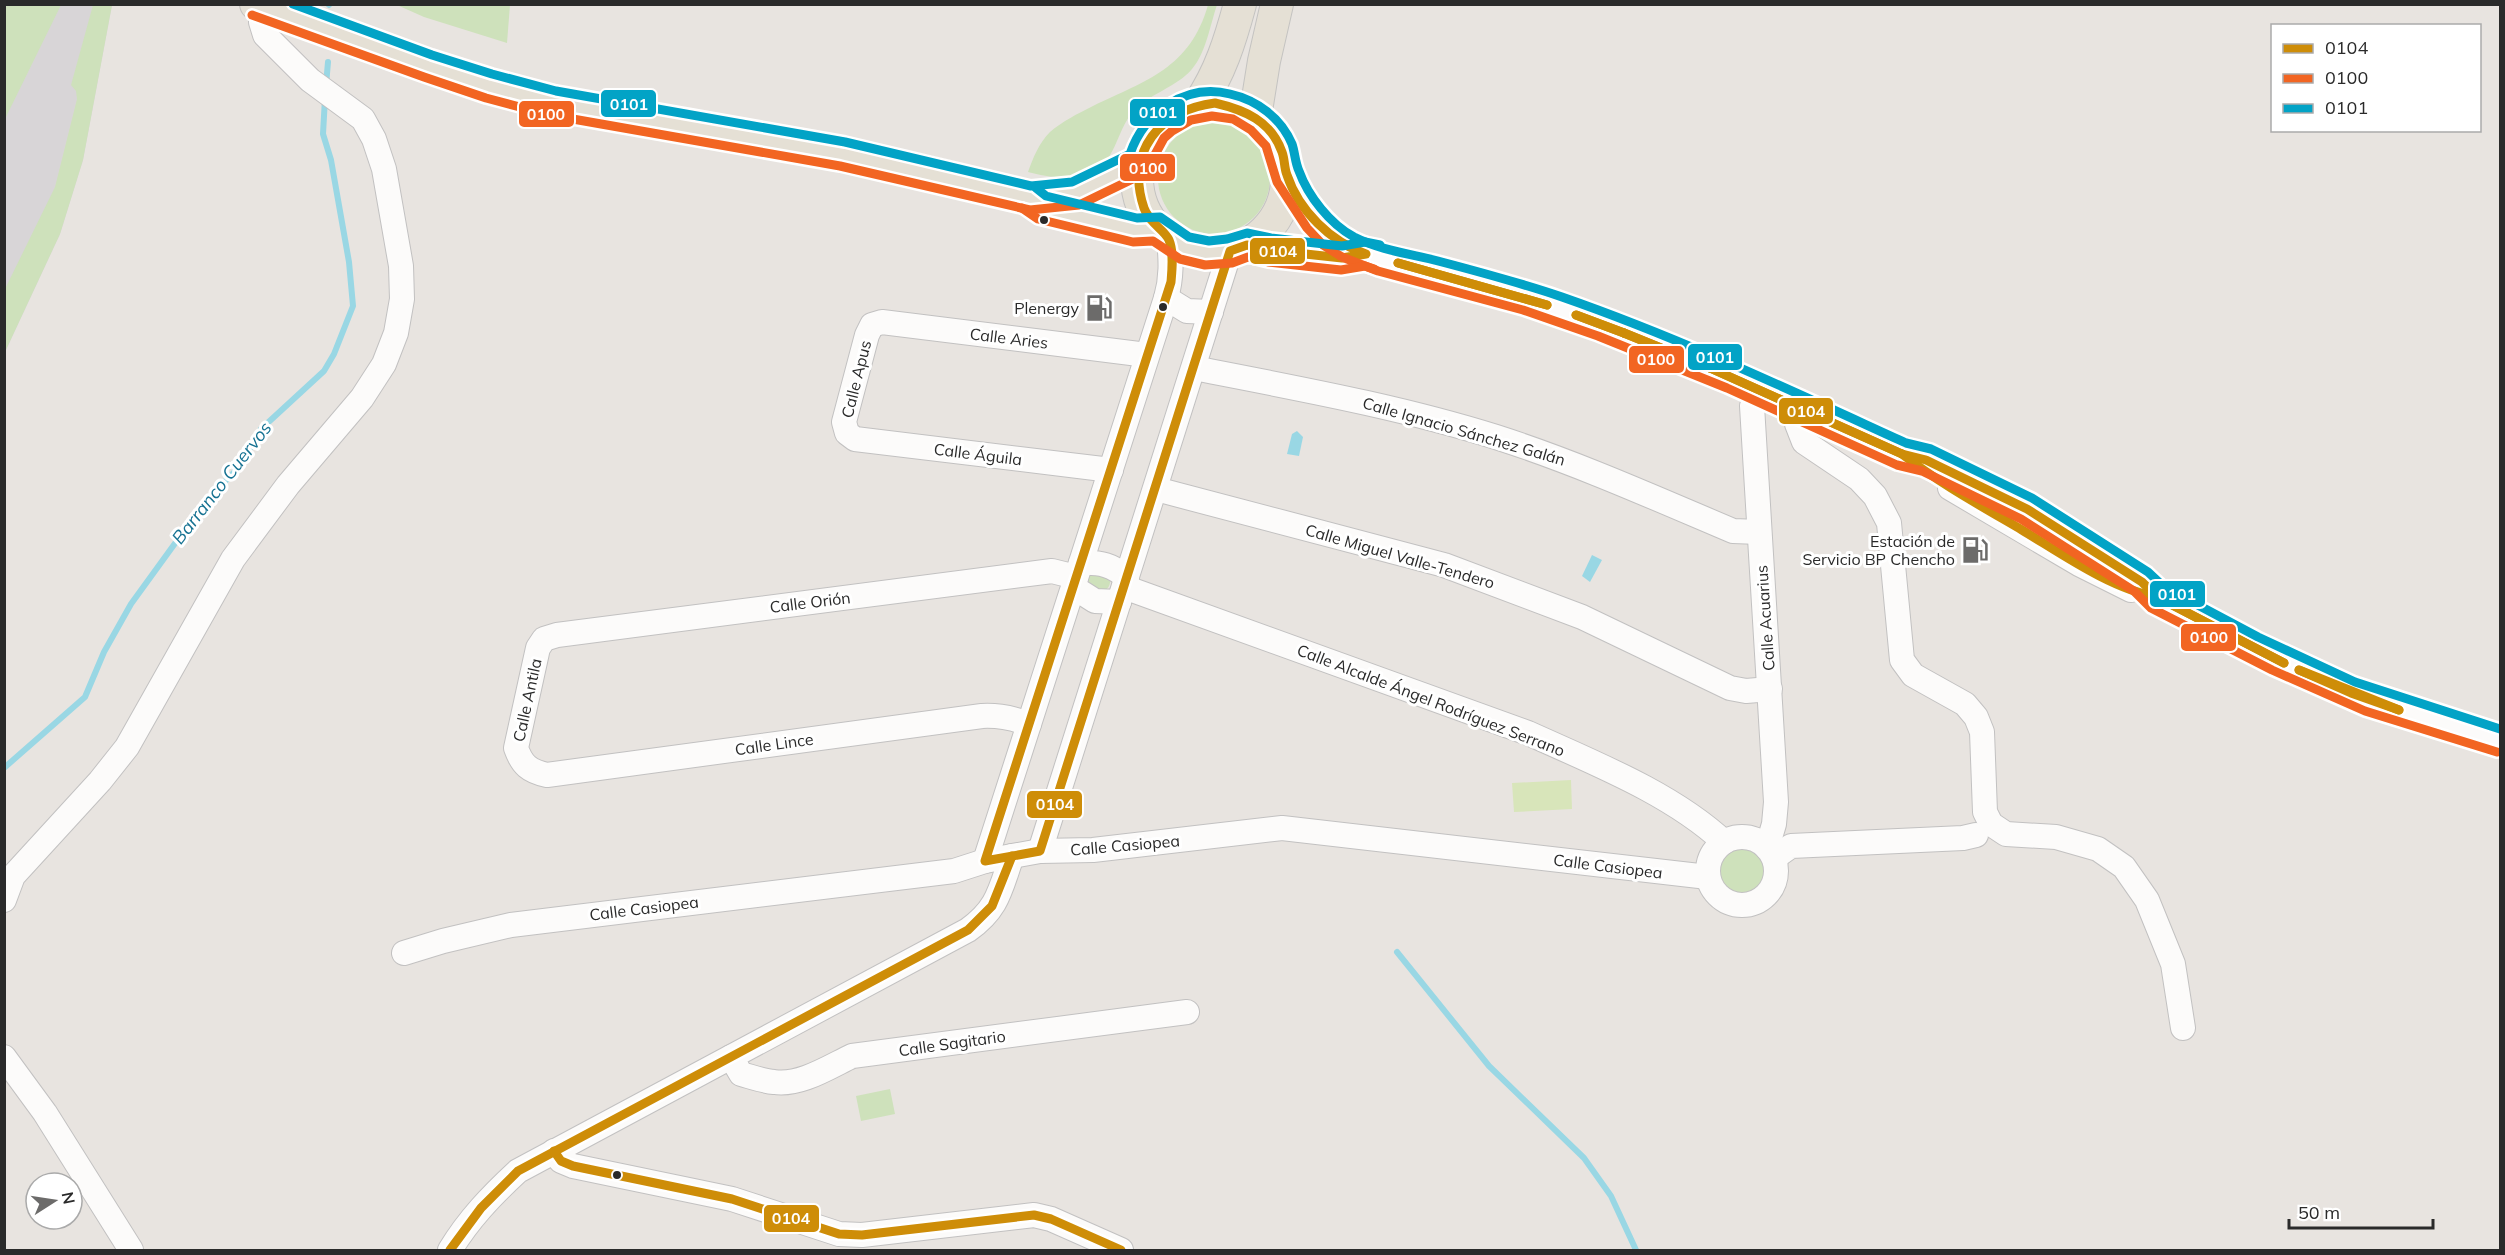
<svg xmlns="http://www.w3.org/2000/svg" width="2505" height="1255" font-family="Mulish,sans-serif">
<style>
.industrial{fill:#d8d5d7}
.green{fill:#cee1bb}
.pitch{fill:#d8e5ba}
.water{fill:#99d7e4}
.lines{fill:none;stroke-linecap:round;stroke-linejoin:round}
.stream{stroke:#99d7e4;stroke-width:6}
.minor-casing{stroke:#c2c1c1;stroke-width:26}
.major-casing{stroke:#c4c3c1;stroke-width:34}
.minor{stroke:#fcfbfa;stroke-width:24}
.major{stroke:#e5e0d5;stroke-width:32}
.bus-1-casing{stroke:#fff;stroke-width:14}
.bus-2-casing{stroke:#fff;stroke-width:14}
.bus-3-casing{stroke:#fff;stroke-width:14}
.bus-1{stroke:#ce8d08;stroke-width:9}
.bus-2{stroke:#f26522;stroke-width:9}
.bus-3{stroke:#02a3c6;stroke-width:9}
.bus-dot{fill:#2a2a2a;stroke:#fff;stroke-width:2}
.labels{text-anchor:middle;stroke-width:6;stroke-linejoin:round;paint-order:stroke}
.poi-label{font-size:16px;fill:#2a2a2a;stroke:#fff;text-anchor:end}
.street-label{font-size:16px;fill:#2a2a2a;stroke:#fff}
.water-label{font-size:18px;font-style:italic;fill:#167292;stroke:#fff}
.line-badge{stroke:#fff;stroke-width:2}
.badge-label{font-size:16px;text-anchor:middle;font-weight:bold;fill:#fff}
</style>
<rect width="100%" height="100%" fill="#e8e4e0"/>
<path class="industrial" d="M 5,5 L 112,5 L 83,160 L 60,234 L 5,352 Z"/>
<g class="green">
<path d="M 4,5 L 61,5 L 5,119 L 4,119 Z"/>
<path d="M 93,5 L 112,5 L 83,160 L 60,234 L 5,352 L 5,289 L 55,187 L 77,99 L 76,91 L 71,85 Z"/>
<path d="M 397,5 L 510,5 L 507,43 L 424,17 Z"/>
<path d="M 1208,5 L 1217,5 C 1210,25 1206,53 1192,69 C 1176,88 1149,93 1132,113 C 1121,126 1118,143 1109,157 C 1091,184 1053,179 1028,172 C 1033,158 1039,143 1050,132 C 1063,121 1077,114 1093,106 C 1147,80 1190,68 1208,5 Z"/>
<circle cx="1214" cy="178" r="56"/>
<path d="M 1092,571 L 1110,578 C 1111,585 1108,590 1101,592 L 1089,585 L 1088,578 Z"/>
<circle cx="1743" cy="871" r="23"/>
<path d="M 890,1089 L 895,1114 L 861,1121 L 856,1096 Z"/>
</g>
<path class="pitch" d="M 1571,780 L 1572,809 L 1514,812 L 1512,783 Z"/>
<g class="water">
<path d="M 1297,431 L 1303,437 L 1299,456 L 1287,454 L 1292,434 Z"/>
<path d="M 1592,555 L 1602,560 L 1590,582 L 1582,576 Z"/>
</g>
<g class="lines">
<g class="stream">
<path d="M 328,4 L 329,5"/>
<path d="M 326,85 L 328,62"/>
<path d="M 4,768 L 85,697 L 104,652 L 131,604 L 205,502 L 240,466 L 261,429 L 324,371 L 334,354 L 353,306 L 349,262 L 331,160 L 323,134 L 325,98"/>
<path d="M 1397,952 L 1489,1066 L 1584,1158 L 1611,1196 L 1636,1250"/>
</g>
<defs>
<g id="minor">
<path d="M 1287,176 L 1318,225 L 1338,241 L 1366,254 L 1464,280 L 1611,327 L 1736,379 L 1902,454 L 1926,460 L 2027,509 L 2142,582 L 2157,597 C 2221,632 2284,665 2351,693 C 2400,712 2451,726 2500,741"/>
<path d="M 1247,245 C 1284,253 1326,261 1364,255"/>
<path d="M 1166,298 L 1187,311 L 1211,312"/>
<path d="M 1194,368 C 1295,388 1397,406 1496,437 C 1577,463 1655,498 1733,531 L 1759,532"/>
<path d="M 1759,389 L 1752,406 L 1776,802 L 1774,824 L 1767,848"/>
<path d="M 1802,410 L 1797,424 L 1804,442 L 1859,479 L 1875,496 L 1889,523 L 1902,660 L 1913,675 L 1965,704 L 1976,717 L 1982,732 L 1985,812 L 1991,824 L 2006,834 L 2056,837 L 2098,849 L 2124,867 L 2147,900 L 2173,964 L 2183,1028"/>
<path d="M 1111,470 L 855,439 L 847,433 L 844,422 L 867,335 L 872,325 L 882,322 L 1147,355"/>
<path d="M 1950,488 L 2079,564 L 2131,590"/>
<path d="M 1156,489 L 1444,565 L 1582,617 L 1730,688 L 1746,691 L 1770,689"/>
<path d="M 1081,563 C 1100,562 1113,565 1127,578"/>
<path d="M 1073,587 L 1095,601 L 1119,602"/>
<path d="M 1124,587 L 1528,733 C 1594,763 1671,793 1724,842"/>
<path d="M 1029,724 C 1013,718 1000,715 982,716 L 547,775 C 529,771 522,765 516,748 L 538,648 L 544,639 L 557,635 L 1052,571 L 1076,577"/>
<circle cx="1742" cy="871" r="34"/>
<path d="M 1040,851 L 1230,251"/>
<path d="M 1774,858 L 1791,846 L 1963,838 L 1976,835"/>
<path d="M 985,861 L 1166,298 C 1172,277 1171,260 1169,239"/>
<path d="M 4,900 L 13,876 L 100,781 L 127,747 L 233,559 L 288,485 L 362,398 L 384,364 L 396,333 L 402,299 L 401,266 L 384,169 L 374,139 L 363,119 L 310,80 L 265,35 L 261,22 L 265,8"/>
<path d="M 404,953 L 443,941 L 511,925 L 954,871 L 985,861 L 1040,851 L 1093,850 L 1282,828 L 1708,877"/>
<path d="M 4,1057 L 45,1113 L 131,1250"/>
<path d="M 731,1057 L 741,1074 C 752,1077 763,1081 774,1082 C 800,1086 829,1067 852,1056 L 1187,1012"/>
<path d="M 554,1151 L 561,1161 L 573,1166 L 732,1199 L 839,1234 L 862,1235 L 1034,1215 L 1051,1219 L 1121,1250"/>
<path d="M 450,1250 C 469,1219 491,1196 518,1171 L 968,930 C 998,909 1000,890 1012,856"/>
</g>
<g id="major">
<path d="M 256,4 L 428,66 L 489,86 L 553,103 L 842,154 L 931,173 L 1031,198 L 1041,207 L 1136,230 L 1157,229"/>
<circle cx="1212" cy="178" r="75"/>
<path d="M 1199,104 C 1220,73 1230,41 1240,4"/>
<path d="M 1255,117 L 1264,61 L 1277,4"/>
<path d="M 1035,198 L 1075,194 L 1139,163"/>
</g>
</defs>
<use href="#minor" class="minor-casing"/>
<use href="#major" class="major-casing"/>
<use href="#minor" class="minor"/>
<use href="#major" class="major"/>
<defs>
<g id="bus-1">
<path d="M 1215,103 C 1245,110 1271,121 1282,152 C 1285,160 1284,168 1287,175 C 1299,211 1331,242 1366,254 L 1342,258 L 1269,250 L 1247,245 L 1230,251 L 1040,851 L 985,861 L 1171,282 C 1172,270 1174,252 1169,240 C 1165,230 1149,223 1144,208 C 1125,151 1160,110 1215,103 Z"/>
<path d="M 1398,263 L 1547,305"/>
<path d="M 1398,263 L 1547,305"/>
<path d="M 1576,315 L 1624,333"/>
<path d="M 1576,315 L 1624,333"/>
<path d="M 1624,333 L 1710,368"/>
<path d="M 1624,333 L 1710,368"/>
<path d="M 1710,368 L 1902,454"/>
<path d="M 1710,368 L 1902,454"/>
<path d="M 1902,454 L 1926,460 L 2027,509 L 2142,582 L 2157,597"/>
<path d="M 1902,454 C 1939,483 1981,506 2022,530 C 2062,554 2111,589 2157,597"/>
<path d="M 2157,597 L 2284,663"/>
<path d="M 2157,597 L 2284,663"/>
<path d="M 2299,670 L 2399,710"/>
<path d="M 2299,670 L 2351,693 L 2399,710"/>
<path d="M 554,1151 L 561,1161 L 573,1166 L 732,1199 L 839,1234 L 862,1235 L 1034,1215 L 1051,1219 L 1121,1250"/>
<path d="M 450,1250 L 481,1208 L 518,1171 L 968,930 L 992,906 L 1012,856"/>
</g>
<g id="bus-2">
<path d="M 252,15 L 424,77 L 486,98 L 550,115 L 840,166 L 1030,210 L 1079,205 L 1145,173 L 1164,138 L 1172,131 L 1191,120 L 1212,116 L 1233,119 L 1251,130 L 1266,146 L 1277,182 L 1307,228 L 1323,245 L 1342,257 L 1378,271 L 1523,310 L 1598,336 L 1727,388 L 1897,465 L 1922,471 L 2021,519 L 2134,591 L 2151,608 L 2272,670 L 2365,711 L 2497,752"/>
<path d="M 1022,208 L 1038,219 L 1133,242 L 1153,241 L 1180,259 L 1205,265 L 1232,263 L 1248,257 L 1268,262 L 1341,270 L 1365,266 L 1374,269"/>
</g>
<g id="bus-3">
<path d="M 293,4 L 432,55 L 492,74 L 556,91 L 845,142 L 1031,186 L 1072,182 L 1130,154 C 1144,113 1185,83 1230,94 C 1257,100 1281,118 1292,144 C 1295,153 1295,162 1299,171 C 1308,196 1330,224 1354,237 C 1380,250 1410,254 1438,261 C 1480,272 1521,283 1562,297 C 1680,338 1792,391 1906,443 L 1931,449 L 2032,498 L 2148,572 L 2164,587 L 2258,637 L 2355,682 L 2500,729"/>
<path d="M 1036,188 L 1046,196 L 1137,218 L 1160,217 L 1189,237 L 1209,241 L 1227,239 L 1247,233 L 1271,238 L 1342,246 L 1365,242 L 1380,245"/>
</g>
</defs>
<use href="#bus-1" class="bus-1-casing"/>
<use href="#bus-2" class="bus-2-casing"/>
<use href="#bus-3" class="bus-3-casing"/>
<use href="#bus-1" class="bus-1"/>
<use href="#bus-2" class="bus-2"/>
<use href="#bus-3" class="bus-3"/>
</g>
<defs>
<symbol id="fuel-bare" viewBox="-9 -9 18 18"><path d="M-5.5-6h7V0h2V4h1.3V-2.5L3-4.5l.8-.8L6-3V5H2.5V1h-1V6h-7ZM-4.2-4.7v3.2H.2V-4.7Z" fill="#6c6b6a" stroke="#fff" stroke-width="2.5" paint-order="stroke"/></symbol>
</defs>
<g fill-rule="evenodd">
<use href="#fuel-bare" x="1080" y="289" width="38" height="38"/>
<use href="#fuel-bare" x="1956" y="531" width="38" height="38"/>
</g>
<g class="bus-dot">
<circle cx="1044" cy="220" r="5"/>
<circle cx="1163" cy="307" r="5"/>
<circle cx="617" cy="1175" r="5"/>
</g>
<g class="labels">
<g class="poi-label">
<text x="1079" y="314">Plenergy</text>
<text x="1955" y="547">Estación de<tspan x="1955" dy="18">Servicio BP Chencho</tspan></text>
</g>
<g class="street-label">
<text transform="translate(1009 338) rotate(7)" y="6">Calle Aries</text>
<text transform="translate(856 379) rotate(-76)" y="6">Calle Apus</text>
<text transform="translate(1464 431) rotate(16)" y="6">Calle Ignacio Sánchez Galán</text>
<text transform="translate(978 454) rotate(7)" y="6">Calle Águila</text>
<text transform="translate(1400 556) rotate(16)" y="6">Calle Miguel Valle-Tendero</text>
<text transform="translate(810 602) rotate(-7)" y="6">Calle Orión</text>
<text transform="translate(1765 618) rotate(-94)" y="6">Calle Acuarius</text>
<text transform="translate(527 700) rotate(-78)" y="6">Calle Antila</text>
<text transform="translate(1431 700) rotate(21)" y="6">Calle Alcalde Ángel Rodríguez Serrano</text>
<text transform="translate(774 744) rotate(-8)" y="6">Calle Lince</text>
<text transform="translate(1125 845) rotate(-5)" y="6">Calle Casiopea</text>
<text transform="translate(1608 866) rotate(7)" y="6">Calle Casiopea</text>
<text transform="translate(644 908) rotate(-7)" y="6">Calle Casiopea</text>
<text transform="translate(952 1043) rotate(-8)" y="6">Calle Sagitario</text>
</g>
<g class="water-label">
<text transform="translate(222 483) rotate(-52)" y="6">Barranco Cuervos</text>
</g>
</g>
<g class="line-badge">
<rect x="600" y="89" width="57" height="29" rx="6" fill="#02a3c6"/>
<rect x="1129" y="98" width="57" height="29" rx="6" fill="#02a3c6"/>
<rect x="518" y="100" width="57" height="28" rx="6" fill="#f26522"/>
<rect x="1119" y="153" width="57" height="29" rx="6" fill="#f26522"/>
<rect x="1249" y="237" width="57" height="28" rx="6" fill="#ce8d08"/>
<rect x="1687" y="343" width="56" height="28" rx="6" fill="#02a3c6"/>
<rect x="1628" y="345" width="57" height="29" rx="6" fill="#f26522"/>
<rect x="1778" y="397" width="56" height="28" rx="6" fill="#ce8d08"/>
<rect x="2149" y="580" width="57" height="28" rx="6" fill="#02a3c6"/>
<rect x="2180" y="623" width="57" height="29" rx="6" fill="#f26522"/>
<rect x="1026" y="790" width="57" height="29" rx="6" fill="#ce8d08"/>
<rect x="763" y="1204" width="57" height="29" rx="6" fill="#ce8d08"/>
</g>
<g class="badge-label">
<text x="629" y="110">0101</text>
<text x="1158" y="118">0101</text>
<text x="546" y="120">0100</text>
<text x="1148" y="174">0100</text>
<text x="1278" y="257">0104</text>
<text x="1715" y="363">0101</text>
<text x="1656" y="365">0100</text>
<text x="1806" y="417">0104</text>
<text x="2177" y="600">0101</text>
<text x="2209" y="643">0100</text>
<text x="1055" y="810">0104</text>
<text x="791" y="1224">0104</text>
</g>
<rect width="2505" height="1255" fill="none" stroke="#2a2a2a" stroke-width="12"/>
<rect x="2271" y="24" width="210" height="108" fill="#ffffff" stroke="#aaaaaa" stroke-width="1.5"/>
<rect x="2283" y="44" width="30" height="9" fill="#ce8d08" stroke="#aaaaaa" stroke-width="1.5"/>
<text x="2325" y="54" font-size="18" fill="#2a2a2a">0104</text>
<rect x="2283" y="74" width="30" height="9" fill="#f26522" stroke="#aaaaaa" stroke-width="1.5"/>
<text x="2325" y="84" font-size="18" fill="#2a2a2a">0100</text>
<rect x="2283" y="104" width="30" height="9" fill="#02a3c6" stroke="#aaaaaa" stroke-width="1.5"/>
<text x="2325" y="114" font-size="18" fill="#2a2a2a">0101</text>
<g transform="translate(54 1201) rotate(78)"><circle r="28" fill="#ffffff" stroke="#aaaaaa" stroke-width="1.5"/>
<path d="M0-4.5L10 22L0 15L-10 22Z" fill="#6c6b6a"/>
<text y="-9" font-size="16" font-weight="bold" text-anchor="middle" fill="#2a2a2a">N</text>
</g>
<path d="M2289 1219v9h144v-9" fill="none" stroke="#2a2a2a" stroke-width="3"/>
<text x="2298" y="1219" font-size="18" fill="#2a2a2a" stroke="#ffffff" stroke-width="4.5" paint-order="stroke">50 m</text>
</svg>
